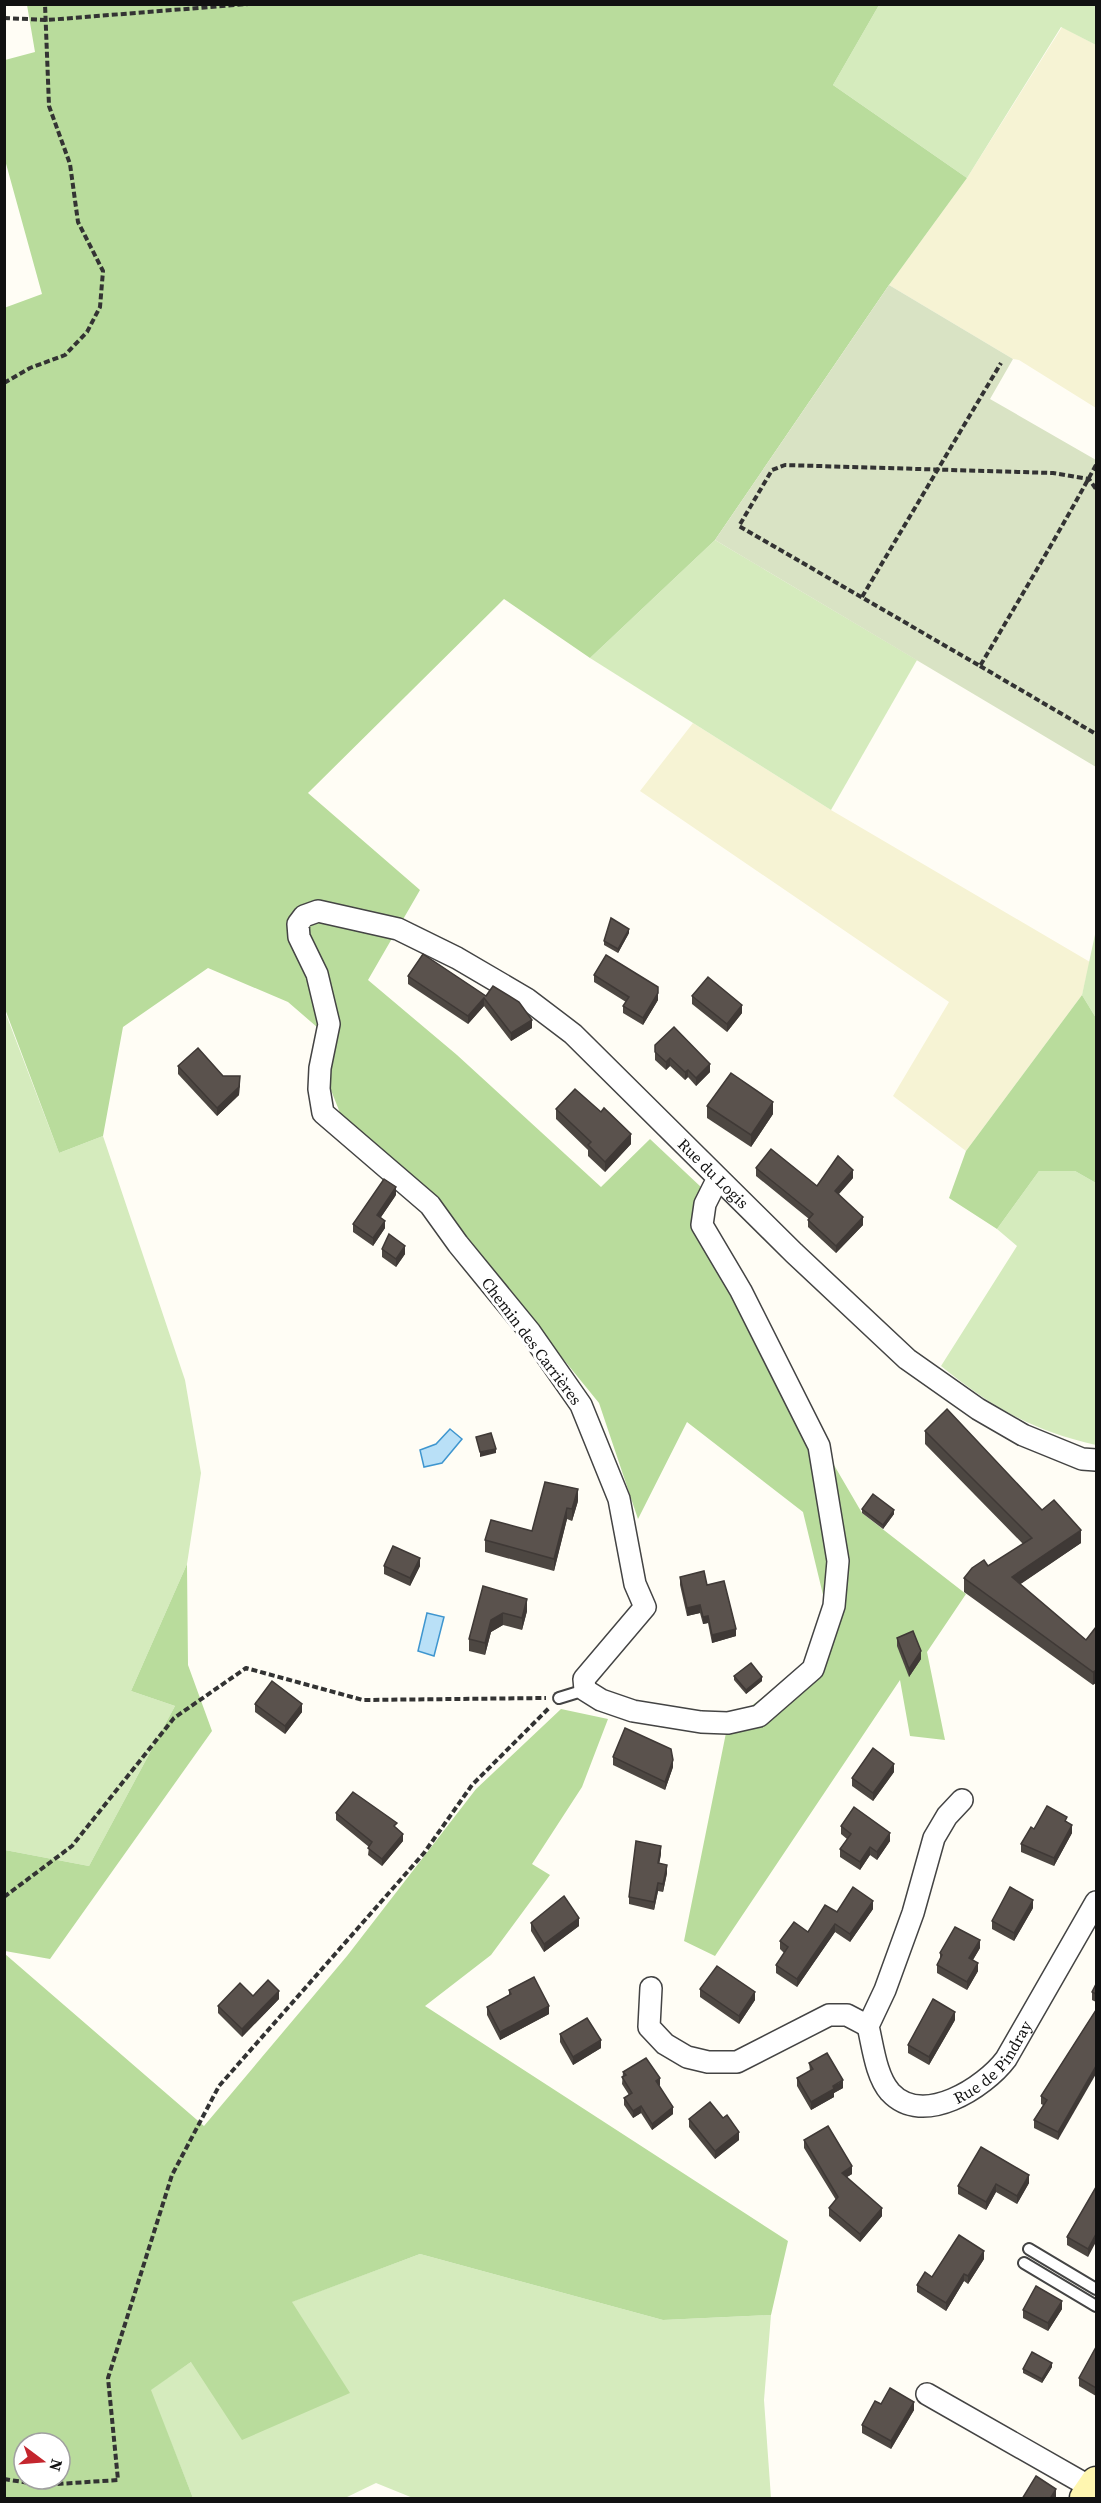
<svg xmlns="http://www.w3.org/2000/svg" width="1101" height="2503" font-family="'Source Serif 4',serif">
<style>
.farmland{fill:#f6f3d4}
.green{fill:#d5ebbd}
.forest{fill:#b9dc9c;fill-rule:evenodd}
.cemetery{fill:#d9e3c4}
.water{fill:#b9e0f7;stroke:#3f96cf;stroke-width:1.5}
.lines{fill:none;stroke-linecap:round;stroke-linejoin:round}
.lane-casing{stroke:#444;stroke-width:14}
.street-casing{stroke:#444;stroke-width:24}
.secondary-casing{stroke:#333;stroke-width:33}
.path{stroke:#333;stroke-width:4;stroke-dasharray:6 3;stroke-linecap:butt}
.lane{stroke:#fff;stroke-width:10}
.street{stroke:#fff;stroke-width:21}
.secondary{stroke:#fff6b0;stroke-width:30}
.wall{fill:#4d4742}
.shaded-wall{fill:#3f3936}
.building{fill:#5a524d;stroke:#3f3936;stroke-width:1.5}
.labels{text-anchor:middle;stroke-width:6;stroke-linejoin:round;paint-order:stroke}
.street-label{font-size:16px;fill:#111;stroke:#fff}
</style>
<rect width="100%" height="100%" fill="#fffdf5"/>
<g class="farmland">
<path d="M 1062,27 L 1096,45 L 1096,408 L 1019,360 L 1013,359 L 889,285 L 967,178 Z"/>
<path d="M 693,723 L 831,810 L 1090,962 L 1082,995 L 966,1151 L 893,1096 L 949,1002 L 640,791 Z"/>
</g>
<g class="green">
<path d="M 879,5 L 1096,5 L 1096,45 L 1061,27 L 967,178 L 833,85 Z"/>
<path d="M 715,540 L 917,660 L 831,810 L 590,658 Z"/>
<path d="M 1096,930 L 1096,1018 L 1082,995 Z"/>
<path d="M 4,1009 L 59,1153 L 103,1136 L 185,1380 L 201,1473 L 187,1564 L 131,1691 L 175,1706 L 89,1866 L 5,1850 Z"/>
<path d="M 1039,1171 L 1075,1171 L 1096,1183 L 1096,1445 C 1032,1431 992,1407 941,1366 L 1017,1246 L 997,1229 Z"/>
<path d="M 420,2254 L 663,2320 L 771,2315 L 764,2400 L 771,2498 L 413,2498 L 376,2483 L 345,2498 L 193,2498 L 150,2390 L 191,2362 L 349,2393 L 291,2302 Z"/>
</g>
<g class="forest">
<path d="M 27,5 L 879,5 L 833,85 L 967,178 L 889,285 L 715,540 L 590,658 L 504,599 L 308,793 L 420,890 L 368,980 L 457,1055 L 601,1187 L 650,1139 L 702,1188 L 695,1227 L 862,1513 L 966,1594 L 927,1652 L 945,1740 L 910,1736 L 900,1680 L 715,1956 L 684,1941 L 728,1723 L 804,1667 L 825,1603 L 803,1512 L 687,1422 L 638,1519 L 599,1403 L 432,1198 L 342,1118 L 329,1085 L 332,1040 L 288,1002 L 208,968 L 123,1027 L 103,1136 L 59,1153 L 5,1009 L 4,308 L 42,294 L 5,160 L 5,60 L 35,52 Z"/>
<path d="M 1082,995 L 1096,1018 L 1096,1183 L 1075,1171 L 1039,1171 L 997,1229 L 949,1198 L 966,1151 Z"/>
<path d="M 187,1564 L 188,1665 L 212,1731 L 50,1959 L 5,1951 L 5,1850 L 89,1866 L 175,1706 L 131,1691 Z"/>
<path d="M 561,1709 L 608,1719 L 582,1787 L 532,1864 L 550,1875 L 491,1955 L 425,2006 L 788,2241 L 771,2315 L 663,2320 L 420,2254 L 292,2302 L 350,2393 L 242,2440 L 191,2362 L 151,2390 L 193,2498 L 5,2498 L 5,1954 L 204,2126 L 347,1956 L 476,1789 ZM 24,2443 L 60,2443 L 60,2479 L 24,2479 Z"/>
</g>
<path class="cemetery" d="M 889,285 L 1013,359 L 990,399 L 1096,460 L 1096,767 L 715,540 Z"/>
<g class="water">
<path d="M 450,1429 L 462,1439 L 442,1463 L 424,1467 L 420,1450 L 436,1444 Z"/>
<path d="M 427,1613 L 444,1617 L 434,1656 L 418,1651 Z"/>
</g>
<g class="lines">
<defs>
<g id="lane">
<path d="M 559,1698 L 585,1690"/>
<path d="M 1029,2249 L 1096,2289"/>
<path d="M 1024,2263 L 1096,2306"/>
</g>
<g id="street">
<path id="s1" d="M 718,1178 L 705,1204 L 702,1225 L 741,1291 L 819,1446 L 838,1561 L 834,1606 L 813,1669 L 759,1716 L 728,1723 L 701,1722 L 633,1711 L 601,1700 L 585,1690 L 584,1679 L 645,1607 L 635,1584 L 619,1499 L 581,1405 L 530,1332 L 458,1244 L 430,1205 L 323,1113 L 319,1089 L 320,1068 L 329,1024 L 317,974 L 299,937 L 298,924 L 304,916 L 318,911 L 398,929 L 457,958 L 527,999 L 573,1034 L 794,1253 L 907,1359 L 978,1409 L 1023,1435 L 1082,1459 L 1096,1460"/>
<path id="s2" d="M 962,1800 L 947,1816 L 934,1838 L 913,1913 L 885,1990 L 868,2026 C 873,2047 876,2076 890,2092 C 923,2128 985,2087 1006,2059 L 1096,1902"/>
<path d="M 651,1988 L 649,2027 L 665,2044 L 687,2057 L 708,2062 L 737,2062 L 829,2015 L 847,2015 L 868,2026"/>
<path d="M 927,2394 L 1092,2488"/>
</g>
<path id="secondary" d="M 1085,2498 L 1096,2482"/>
</defs>
<use href="#lane" class="lane-casing"/>
<use href="#street" class="street-casing"/>
<use href="#secondary" class="secondary-casing"/>
<g class="path">
<path d="M 4,18 L 47,20 L 248,4"/>
<path d="M 4,383 L 30,368 L 65,355 L 87,332 L 100,307 L 103,271 L 78,222 L 70,164 L 49,106 L 45,4"/>
<path d="M 1096,465 C 1059,533 1019,600 980,666 L 739,526 L 772,470 L 785,465 L 1053,473 L 1089,479 L 1096,489"/>
<path d="M 862,597 L 1001,363"/>
<path d="M 980,666 L 1096,734"/>
<path d="M 4,1897 L 72,1846 L 174,1718 L 246,1668 L 363,1700 L 546,1698"/>
<path d="M 4,2479 L 42,2485 L 118,2480 L 108,2378 L 172,2175 L 219,2086 L 424,1853 L 472,1785 L 550,1707"/>
</g>
<use href="#lane" class="lane"/>
<use href="#street" class="street"/>
<use href="#secondary" class="secondary"/>
</g>
<g class="wall">
<path d="M 629,933 L 618,953 L 604,945 L 604,941 Z"/>
<path d="M 423,954 L 532,1028 L 511,1041 L 484,1006 L 468,1024 L 408,984 L 408,976 Z"/>
<path d="M 594,975 L 658,1000 L 643,1025 L 623,1013 L 623,1006 L 626,1002 L 594,982 Z"/>
<path d="M 692,996 L 742,1013 L 727,1032 L 692,1004 Z"/>
<path d="M 655,1045 L 710,1072 L 696,1086 L 688,1077 L 685,1080 L 670,1066 L 666,1070 L 655,1060 Z"/>
<path d="M 178,1066 L 223,1076 L 240,1084 L 239,1095 L 217,1116 L 178,1074 Z"/>
<path d="M 707,1106 L 773,1114 L 751,1147 L 707,1118 Z"/>
<path d="M 556,1109 L 601,1112 L 631,1144 L 605,1172 L 588,1156 L 588,1150 L 556,1119 Z"/>
<path d="M 756,1168 L 817,1186 L 853,1178 L 839,1194 L 863,1225 L 836,1253 L 808,1227 L 808,1220 L 809,1219 L 756,1176 Z"/>
<path d="M 396,1195 L 381,1217 L 385,1228 L 373,1246 L 353,1232 L 353,1224 Z"/>
<path d="M 382,1249 L 405,1254 L 396,1267 L 382,1257 Z"/>
<path d="M 925,1431 L 1042,1510 L 1081,1543 L 1020,1584 L 1086,1640 L 1096,1627 L 1093,1685 L 964,1592 L 964,1578 L 988,1566 L 1023,1544 L 925,1444 Z"/>
<path d="M 578,1501 L 572,1521 L 567,1519 L 554,1571 L 485,1552 L 485,1540 L 532,1531 Z"/>
<path d="M 862,1509 L 894,1514 L 883,1529 L 862,1513 Z"/>
<path d="M 384,1566 L 420,1566 L 410,1586 L 384,1574 Z"/>
<path d="M 680,1577 L 707,1585 L 736,1636 L 712,1643 L 708,1623 L 703,1624 L 700,1613 L 687,1616 L 680,1585 Z"/>
<path d="M 483,1586 L 527,1611 L 522,1630 L 503,1625 L 491,1632 L 485,1655 L 469,1651 L 469,1639 Z"/>
<path d="M 897,1638 L 921,1659 L 909,1677 L 897,1646 Z"/>
<path d="M 734,1676 L 762,1681 L 746,1694 L 734,1680 Z"/>
<path d="M 255,1704 L 302,1712 L 285,1734 L 255,1712 Z"/>
<path d="M 613,1757 L 673,1767 L 665,1790 L 613,1765 Z"/>
<path d="M 894,1772 L 873,1801 L 852,1786 L 852,1778 Z"/>
<path d="M 336,1813 L 397,1828 L 403,1841 L 382,1866 L 368,1855 L 369,1847 L 336,1820 Z"/>
<path d="M 1067,1822 L 1072,1833 L 1054,1866 L 1021,1852 L 1021,1844 L 1034,1829 Z"/>
<path d="M 841,1826 L 890,1841 L 877,1860 L 870,1855 L 860,1870 L 840,1857 L 840,1849 L 847,1839 L 841,1834 Z"/>
<path d="M 661,1854 L 659,1863 L 667,1873 L 663,1892 L 658,1891 L 654,1910 L 629,1904 L 629,1897 Z"/>
<path d="M 1033,1908 L 1014,1941 L 992,1929 L 992,1921 Z"/>
<path d="M 873,1909 L 850,1942 L 835,1932 L 797,1987 L 776,1973 L 776,1965 L 784,1953 L 780,1949 L 780,1941 L 808,1932 L 837,1912 Z"/>
<path d="M 531,1923 L 579,1926 L 544,1952 L 531,1931 Z"/>
<path d="M 980,1948 L 973,1960 L 978,1971 L 967,1990 L 937,1973 L 937,1965 L 940,1960 L 940,1953 Z"/>
<path d="M 1096,1984 L 1096,2002 L 1092,2000 L 1092,1992 Z"/>
<path d="M 700,1989 L 755,2000 L 739,2024 L 700,1997 Z"/>
<path d="M 509,1990 L 549,2014 L 500,2040 L 487,2015 L 487,2007 L 509,1995 Z"/>
<path d="M 253,1996 L 279,1999 L 242,2037 L 218,2013 L 218,2006 Z"/>
<path d="M 1096,2010 L 1058,2140 L 1034,2128 L 1034,2120 L 1043,2105 L 1041,2104 L 1041,2096 Z"/>
<path d="M 955,2020 L 929,2065 L 908,2053 L 908,2045 Z"/>
<path d="M 560,2034 L 601,2048 L 573,2065 L 560,2042 Z"/>
<path d="M 809,2063 L 843,2088 L 834,2093 L 834,2097 L 811,2110 L 797,2086 L 797,2078 L 810,2071 Z"/>
<path d="M 623,2072 L 660,2085 L 659,2086 L 673,2114 L 652,2130 L 641,2113 L 633,2118 L 624,2105 L 624,2098 L 629,2095 L 622,2084 Z"/>
<path d="M 689,2119 L 739,2140 L 715,2159 L 689,2127 Z"/>
<path d="M 804,2140 L 852,2174 L 847,2177 L 882,2216 L 860,2242 L 829,2216 L 829,2208 L 836,2200 L 804,2148 Z"/>
<path d="M 1029,2183 L 1017,2204 L 996,2192 L 986,2210 L 958,2194 L 958,2186 Z"/>
<path d="M 1096,2187 L 1088,2257 L 1067,2245 L 1067,2237 Z"/>
<path d="M 984,2259 L 968,2284 L 964,2281 L 946,2311 L 917,2292 L 917,2285 L 932,2277 Z"/>
<path d="M 1062,2309 L 1048,2331 L 1023,2318 L 1023,2310 Z"/>
<path d="M 1096,2347 L 1096,2396 L 1079,2386 L 1079,2378 Z"/>
<path d="M 1052,2367 L 1042,2383 L 1023,2373 L 1023,2369 Z"/>
<path d="M 881,2404 L 914,2410 L 891,2449 L 862,2433 L 862,2425 Z"/>
</g>
<g class="shaded-wall">
<path d="M 629,929 L 629,933 L 618,953 L 618,949 Z"/>
<path d="M 658,993 L 658,1000 L 643,1025 L 643,1018 Z"/>
<path d="M 484,998 L 484,1006 L 468,1024 L 468,1016 Z"/>
<path d="M 742,1005 L 742,1013 L 727,1032 L 727,1024 Z"/>
<path d="M 532,1020 L 532,1028 L 511,1041 L 511,1033 Z"/>
<path d="M 670,1058 L 670,1066 L 666,1070 L 666,1062 Z"/>
<path d="M 710,1064 L 710,1072 L 696,1086 L 696,1078 Z"/>
<path d="M 688,1070 L 688,1077 L 685,1080 L 685,1072 Z"/>
<path d="M 240,1076 L 239,1095 L 217,1116 L 217,1108 Z"/>
<path d="M 773,1102 L 773,1114 L 751,1147 L 751,1135 Z"/>
<path d="M 631,1134 L 631,1144 L 605,1172 L 605,1162 Z"/>
<path d="M 853,1170 L 853,1178 L 835,1198 L 835,1191 Z"/>
<path d="M 396,1187 L 396,1195 L 377,1223 L 377,1215 Z"/>
<path d="M 863,1217 L 863,1225 L 836,1253 L 836,1246 Z"/>
<path d="M 385,1221 L 385,1228 L 373,1246 L 373,1238 Z"/>
<path d="M 405,1246 L 405,1254 L 396,1267 L 396,1259 Z"/>
<path d="M 496,1449 L 496,1453 L 480,1457 L 480,1452 Z"/>
<path d="M 578,1489 L 578,1501 L 572,1521 L 572,1509 Z"/>
<path d="M 567,1508 L 567,1519 L 554,1571 L 554,1559 Z"/>
<path d="M 894,1510 L 894,1514 L 883,1529 L 883,1525 Z"/>
<path d="M 1081,1530 L 1081,1543 L 1012,1590 L 1012,1577 Z"/>
<path d="M 420,1558 L 420,1566 L 410,1586 L 410,1578 Z"/>
<path d="M 527,1599 L 527,1611 L 522,1630 L 522,1618 Z"/>
<path d="M 700,1605 L 700,1613 L 687,1616 L 687,1608 Z"/>
<path d="M 503,1613 L 503,1625 L 491,1632 L 485,1655 L 485,1643 L 491,1620 Z"/>
<path d="M 708,1616 L 708,1623 L 703,1624 L 703,1617 Z"/>
<path d="M 736,1629 L 736,1636 L 712,1643 L 712,1635 Z"/>
<path d="M 921,1651 L 921,1659 L 909,1677 L 909,1669 Z"/>
<path d="M 1096,1670 L 1096,1683 L 1093,1685 L 1093,1672 Z"/>
<path d="M 762,1677 L 762,1681 L 746,1694 L 746,1690 Z"/>
<path d="M 302,1704 L 302,1712 L 285,1734 L 285,1726 Z"/>
<path d="M 673,1760 L 673,1767 L 665,1790 L 665,1782 Z"/>
<path d="M 894,1764 L 894,1772 L 873,1801 L 873,1793 Z"/>
<path d="M 1072,1825 L 1072,1833 L 1054,1866 L 1054,1858 Z"/>
<path d="M 890,1833 L 890,1841 L 877,1860 L 877,1852 Z"/>
<path d="M 403,1834 L 403,1841 L 382,1866 L 382,1859 Z"/>
<path d="M 661,1846 L 661,1854 L 658,1871 L 658,1863 Z"/>
<path d="M 870,1847 L 870,1855 L 860,1870 L 860,1862 Z"/>
<path d="M 667,1865 L 667,1873 L 663,1892 L 663,1884 Z"/>
<path d="M 658,1883 L 658,1891 L 654,1910 L 654,1902 Z"/>
<path d="M 1033,1900 L 1033,1908 L 1014,1941 L 1014,1933 Z"/>
<path d="M 873,1901 L 873,1909 L 850,1942 L 850,1934 Z"/>
<path d="M 579,1918 L 579,1926 L 544,1952 L 544,1944 Z"/>
<path d="M 835,1924 L 835,1932 L 797,1987 L 797,1979 Z"/>
<path d="M 980,1940 L 980,1948 L 969,1966 L 969,1958 Z"/>
<path d="M 978,1963 L 978,1971 L 967,1990 L 967,1982 Z"/>
<path d="M 279,1991 L 279,1999 L 242,2037 L 242,2029 Z"/>
<path d="M 755,1992 L 755,2000 L 739,2024 L 739,2016 Z"/>
<path d="M 549,2006 L 549,2014 L 500,2040 L 500,2032 Z"/>
<path d="M 955,2012 L 955,2020 L 929,2065 L 929,2057 Z"/>
<path d="M 601,2040 L 601,2048 L 573,2065 L 573,2057 Z"/>
<path d="M 1096,2066 L 1096,2074 L 1058,2140 L 1058,2132 Z"/>
<path d="M 660,2078 L 660,2085 L 656,2088 L 656,2081 Z"/>
<path d="M 843,2080 L 843,2088 L 834,2093 L 834,2097 L 811,2110 L 811,2102 Z"/>
<path d="M 641,2106 L 641,2113 L 633,2118 L 633,2111 Z"/>
<path d="M 673,2107 L 673,2114 L 652,2130 L 652,2124 Z"/>
<path d="M 739,2132 L 739,2140 L 715,2159 L 715,2151 Z"/>
<path d="M 852,2166 L 852,2174 L 842,2180 L 842,2173 Z"/>
<path d="M 1029,2175 L 1029,2183 L 1017,2204 L 1017,2196 Z"/>
<path d="M 996,2184 L 996,2192 L 986,2210 L 986,2202 Z"/>
<path d="M 882,2208 L 882,2216 L 860,2242 L 860,2234 Z"/>
<path d="M 1096,2234 L 1096,2242 L 1088,2257 L 1088,2249 Z"/>
<path d="M 984,2251 L 984,2259 L 968,2284 L 968,2276 Z"/>
<path d="M 964,2274 L 964,2281 L 946,2311 L 946,2303 Z"/>
<path d="M 1062,2301 L 1062,2309 L 1048,2331 L 1048,2323 Z"/>
<path d="M 1052,2363 L 1052,2367 L 1042,2383 L 1042,2379 Z"/>
<path d="M 914,2402 L 914,2410 L 891,2449 L 891,2441 Z"/>
<path d="M 1056,2489 L 1056,2497 L 1055,2499 L 1050,2499 Z"/>
</g>
<g class="building">
<path d="M 611,918 L 629,929 L 618,949 L 604,941 Z"/>
<path d="M 423,954 L 486,996 L 493,986 L 519,1002 L 532,1020 L 511,1033 L 484,998 L 468,1016 L 408,976 Z"/>
<path d="M 606,955 L 658,987 L 658,993 L 643,1018 L 623,1006 L 629,997 L 594,975 Z"/>
<path d="M 708,977 L 742,1005 L 727,1024 L 692,996 Z"/>
<path d="M 674,1027 L 710,1064 L 696,1078 L 688,1070 L 685,1072 L 670,1058 L 666,1062 L 655,1052 L 655,1045 Z"/>
<path d="M 198,1048 L 223,1076 L 240,1076 L 239,1087 L 217,1108 L 178,1066 Z"/>
<path d="M 731,1073 L 773,1102 L 751,1135 L 707,1106 Z"/>
<path d="M 575,1089 L 601,1112 L 604,1108 L 631,1134 L 605,1162 L 588,1145 L 591,1142 L 556,1109 Z"/>
<path d="M 771,1149 L 817,1186 L 838,1156 L 853,1170 L 835,1191 L 863,1217 L 836,1246 L 808,1220 L 813,1214 L 756,1168 Z"/>
<path d="M 384,1179 L 396,1187 L 377,1215 L 385,1221 L 373,1238 L 353,1224 Z"/>
<path d="M 389,1234 L 405,1246 L 396,1259 L 382,1249 Z"/>
<path d="M 947,1409 L 1042,1510 L 1054,1500 L 1081,1530 L 1012,1577 L 1086,1640 L 1096,1627 L 1096,1670 L 1093,1672 L 964,1578 L 972,1568 L 984,1560 L 988,1566 L 1032,1538 L 925,1431 Z"/>
<path d="M 491,1433 L 496,1449 L 480,1452 L 476,1437 Z"/>
<path d="M 545,1482 L 578,1489 L 572,1509 L 567,1508 L 554,1559 L 485,1540 L 491,1520 L 532,1531 Z"/>
<path d="M 873,1494 L 894,1510 L 883,1525 L 862,1509 Z"/>
<path d="M 393,1546 L 420,1558 L 410,1578 L 384,1566 Z"/>
<path d="M 704,1571 L 707,1585 L 724,1581 L 736,1629 L 712,1635 L 708,1616 L 703,1617 L 700,1605 L 687,1608 L 680,1577 Z"/>
<path d="M 483,1586 L 527,1599 L 522,1618 L 503,1613 L 491,1620 L 485,1643 L 469,1639 Z"/>
<path d="M 913,1631 L 921,1651 L 909,1669 L 897,1638 Z"/>
<path d="M 751,1663 L 762,1677 L 746,1690 L 734,1676 Z"/>
<path d="M 272,1681 L 302,1704 L 285,1726 L 255,1704 Z"/>
<path d="M 625,1728 L 671,1749 L 673,1760 L 665,1782 L 613,1757 Z"/>
<path d="M 873,1748 L 894,1764 L 873,1793 L 852,1778 Z"/>
<path d="M 353,1792 L 397,1823 L 394,1826 L 403,1834 L 382,1859 L 368,1848 L 372,1842 L 336,1813 Z"/>
<path d="M 1047,1806 L 1067,1817 L 1065,1821 L 1072,1825 L 1054,1858 L 1021,1844 L 1031,1827 L 1034,1829 Z"/>
<path d="M 854,1807 L 890,1833 L 877,1852 L 870,1847 L 860,1862 L 840,1849 L 851,1834 L 841,1826 Z"/>
<path d="M 636,1841 L 661,1846 L 658,1863 L 667,1865 L 663,1884 L 658,1883 L 654,1902 L 629,1897 Z"/>
<path d="M 853,1887 L 873,1901 L 850,1934 L 835,1924 L 797,1979 L 776,1965 L 788,1947 L 780,1941 L 794,1922 L 808,1932 L 825,1905 L 837,1912 Z"/>
<path d="M 1010,1887 L 1033,1900 L 1014,1933 L 992,1921 Z"/>
<path d="M 564,1896 L 579,1918 L 544,1944 L 531,1923 Z"/>
<path d="M 955,1927 L 980,1940 L 969,1958 L 978,1963 L 967,1982 L 937,1965 L 942,1955 L 940,1953 Z"/>
<path d="M 717,1966 L 755,1992 L 739,2016 L 700,1989 Z"/>
<path d="M 534,1977 L 549,2006 L 500,2032 L 487,2007 L 511,1994 L 509,1990 Z"/>
<path d="M 268,1980 L 279,1991 L 242,2029 L 218,2006 L 240,1983 L 253,1996 Z"/>
<path d="M 1096,1984 L 1096,1994 L 1092,1992 Z"/>
<path d="M 933,1999 L 955,2012 L 929,2057 L 908,2045 Z"/>
<path d="M 1096,2010 L 1096,2066 L 1058,2132 L 1034,2120 L 1047,2100 L 1041,2096 Z"/>
<path d="M 587,2018 L 601,2040 L 573,2057 L 560,2034 Z"/>
<path d="M 827,2053 L 843,2080 L 833,2086 L 834,2089 L 811,2102 L 797,2078 L 813,2069 L 809,2063 Z"/>
<path d="M 646,2058 L 660,2078 L 656,2081 L 673,2107 L 652,2124 L 641,2106 L 633,2111 L 624,2098 L 632,2093 L 622,2077 L 626,2075 L 623,2072 Z"/>
<path d="M 710,2102 L 723,2118 L 727,2115 L 739,2132 L 715,2151 L 689,2119 Z"/>
<path d="M 828,2126 L 852,2166 L 842,2173 L 882,2208 L 860,2234 L 829,2208 L 838,2197 L 804,2140 Z"/>
<path d="M 981,2147 L 1029,2175 L 1017,2196 L 996,2184 L 986,2202 L 958,2186 Z"/>
<path d="M 1096,2187 L 1096,2234 L 1088,2249 L 1067,2237 Z"/>
<path d="M 959,2235 L 984,2251 L 968,2276 L 964,2274 L 946,2303 L 917,2285 L 925,2272 L 932,2277 Z"/>
<path d="M 1036,2286 L 1062,2301 L 1048,2323 L 1023,2310 Z"/>
<path d="M 1096,2347 L 1096,2388 L 1079,2378 Z"/>
<path d="M 1032,2352 L 1052,2363 L 1042,2379 L 1023,2369 Z"/>
<path d="M 890,2388 L 914,2402 L 891,2441 L 862,2425 L 875,2401 L 881,2404 Z"/>
<path d="M 1036,2476 L 1056,2489 L 1050,2499 L 1022,2499 Z"/>
</g>
<g class="labels">
<g class="street-label">
<text dy="6" stroke="none"><textPath href="#s1" startOffset="2196">Rue du Logis</textPath></text>
<text transform="translate(532 1341) rotate(53)" y="6">Chemin des Carrières</text>
<text dy="6" stroke="none"><textPath href="#s2" startOffset="441">Rue de Pindray</textPath></text>
</g>
</g>
<rect width="1101" height="2503" fill="none" stroke="#111111" stroke-width="12"/>
<g transform="translate(42 2461) rotate(106)"><circle r="28" fill="#ffffff" stroke="#a0a0a0" stroke-width="1.5"/>
<path d="M0-4.5L10 22L0 15L-10 22Z" fill="#c4262e"/>
<text y="-9" font-size="16" font-weight="bold" text-anchor="middle" fill="#111111">N</text>
</g>
</svg>
